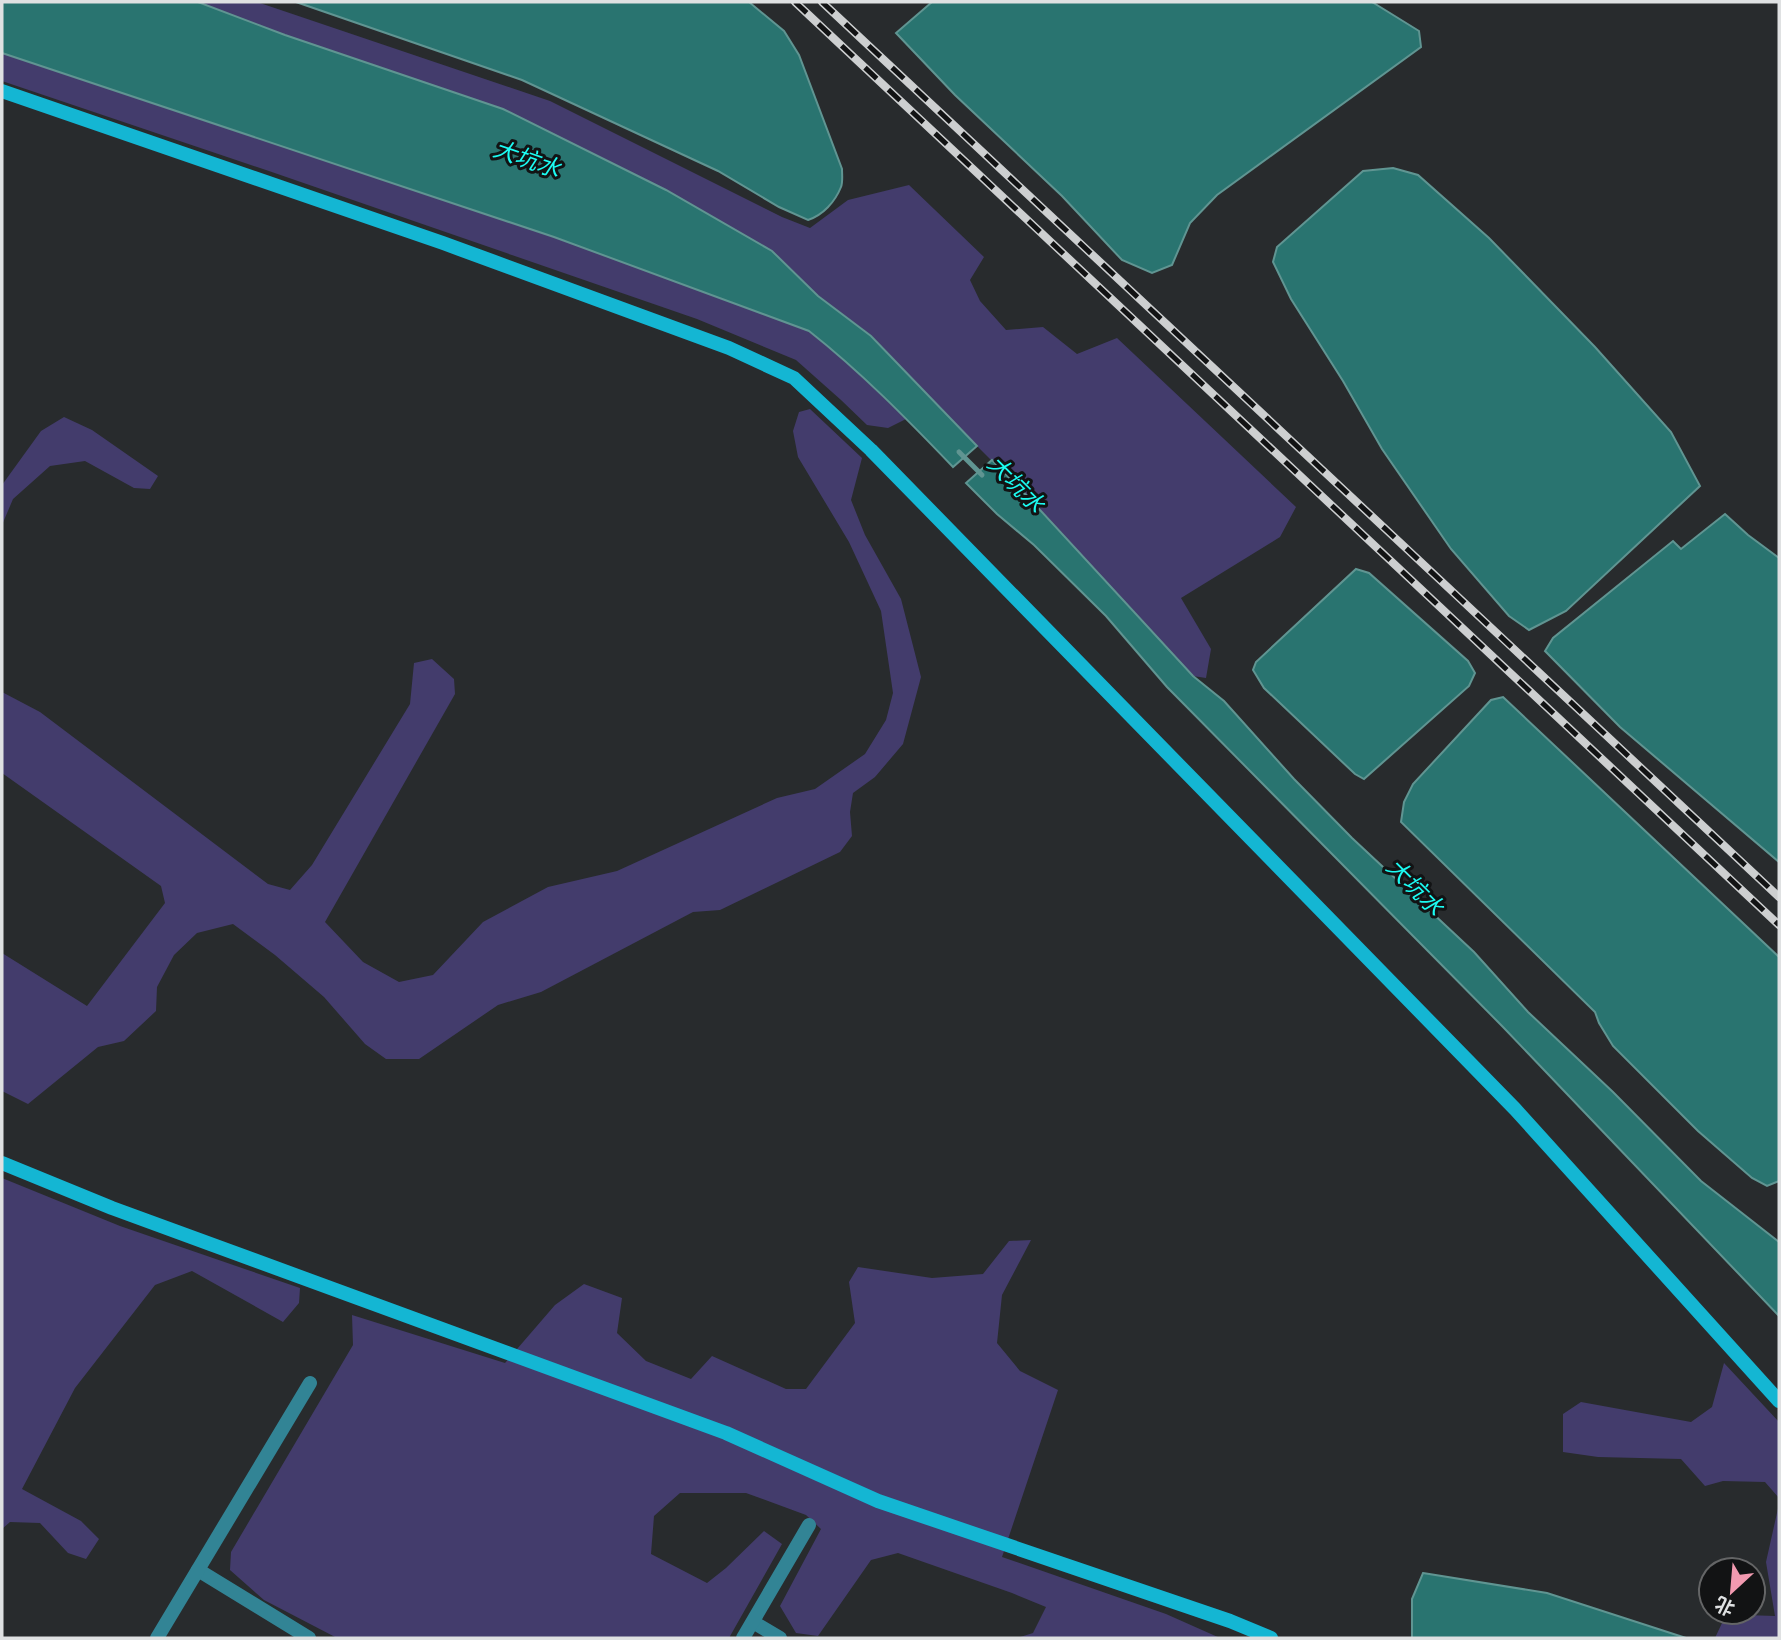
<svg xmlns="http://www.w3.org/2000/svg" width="1781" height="1640" font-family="Roboto,'Noto Sans SC',sans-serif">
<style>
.green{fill:#433c6c}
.water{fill:#297470;stroke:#609592;stroke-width:2}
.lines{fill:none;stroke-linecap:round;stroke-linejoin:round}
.stream{stroke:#609592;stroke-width:5}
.street{stroke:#328495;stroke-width:14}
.secondary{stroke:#14b6d3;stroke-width:14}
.rail-casing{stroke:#cdcfd0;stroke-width:8}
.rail{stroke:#121314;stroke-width:5;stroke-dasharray:16;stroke-linecap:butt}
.labels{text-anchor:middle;stroke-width:6;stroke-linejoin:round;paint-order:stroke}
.water-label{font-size:23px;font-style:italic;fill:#1cfbf2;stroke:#121314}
</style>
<rect width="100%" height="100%" fill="#282b2d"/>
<g class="green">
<path d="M 198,2 L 257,2 L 550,101 L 782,217 L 810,228 L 848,200 L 909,185 L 984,257 L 970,280 L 980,301 L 1006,330 L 1043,327 L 1077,354 L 1117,338 L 1296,507 L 1280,537 L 1181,598 L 1211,649 L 1206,678 L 1193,676 L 1029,498 L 953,422 L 872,336 L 818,296 L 772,251 L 666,190 L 503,109 L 285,35 Z"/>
<path d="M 2,53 L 554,237 L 809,331 L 836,352 L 906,419 L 888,428 L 867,425 L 841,400 L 796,360 L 697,319 L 266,170 L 2,81 Z"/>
<path d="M 810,409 L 862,458 L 851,500 L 865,535 L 901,599 L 921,677 L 903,744 L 875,777 L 853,793 L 850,812 L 852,836 L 840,852 L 720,910 L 693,912 L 541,992 L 498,1005 L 419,1059 L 386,1059 L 365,1044 L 324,997 L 275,955 L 233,924 L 197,933 L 174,955 L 157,987 L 156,1011 L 124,1041 L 98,1047 L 28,1104 L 2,1091 L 2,953 L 87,1006 L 165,903 L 161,886 L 2,773 L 2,692 L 40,712 L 268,884 L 290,890 L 312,865 L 410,704 L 414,663 L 432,659 L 454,679 L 455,694 L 325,922 L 363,962 L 399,982 L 433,975 L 483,922 L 548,887 L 617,871 L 777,798 L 815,789 L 865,754 L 886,720 L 893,693 L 881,611 L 849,542 L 798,457 L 793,431 L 799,412 Z"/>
<path d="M 64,417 L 92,430 L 158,476 L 150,489 L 134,488 L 85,461 L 50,466 L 13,499 L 2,525 L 2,485 L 41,431 Z"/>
<path d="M 2,1178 L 120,1226 L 300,1288 L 299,1303 L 283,1322 L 192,1271 L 155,1285 L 75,1388 L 22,1489 L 81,1521 L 99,1539 L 86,1559 L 68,1553 L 40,1523 L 10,1522 L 2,1529 Z"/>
<path d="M 1031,1240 L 1002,1295 L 997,1343 L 1020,1371 L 1058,1390 L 1002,1557 L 1166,1614 L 1220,1638 L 1017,1638 L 1033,1633 L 1046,1607 L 1012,1593 L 898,1553 L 871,1560 L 818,1636 L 796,1633 L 780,1606 L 821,1529 L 806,1515 L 746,1493 L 680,1493 L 654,1516 L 651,1554 L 707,1583 L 726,1568 L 764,1531 L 782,1544 L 729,1638 L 337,1638 L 264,1600 L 230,1570 L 231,1552 L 353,1345 L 352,1315 L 505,1363 L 555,1305 L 584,1284 L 622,1298 L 617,1333 L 646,1361 L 691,1379 L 712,1356 L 786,1389 L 806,1389 L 855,1323 L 849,1282 L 858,1267 L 932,1278 L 983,1274 L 1009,1241 Z"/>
<path d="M 1724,1363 L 1779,1422 L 1779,1498 L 1765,1482 L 1723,1481 L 1705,1486 L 1681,1459 L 1598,1457 L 1563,1452 L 1563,1414 L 1581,1402 L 1691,1422 L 1712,1407 Z"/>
<path d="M 1779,1504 L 1779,1638 L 1715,1638 L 1722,1623 L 1745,1615 L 1775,1616 L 1766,1562 Z"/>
</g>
<g class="water">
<path d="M 2,2 L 198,2 L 285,35 L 503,109 L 666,190 L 772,251 L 818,296 L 871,336 L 977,446 L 953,467 C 907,419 861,372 809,331 L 554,237 L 2,53 Z"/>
<path d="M 296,2 L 749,2 L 784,31 L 799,55 L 842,169 C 842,175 843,182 841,187 C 835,202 823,215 808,220 L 779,207 L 718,171 L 522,80 Z"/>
<path d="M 932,2 L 1372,2 L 1419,31 L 1421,47 L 1217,195 L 1190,223 L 1172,265 L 1152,273 L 1122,260 L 1062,196 L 955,95 L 896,33 Z"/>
<path d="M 1393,168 L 1418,175 L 1489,238 L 1595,347 L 1671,432 L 1700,486 L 1566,611 L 1529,630 L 1509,616 L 1451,549 L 1382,449 L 1343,381 L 1291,299 L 1273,262 L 1277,247 L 1363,171 Z"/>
<path d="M 992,460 L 1029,498 L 1193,676 L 1224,701 L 1294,779 L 1352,838 L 1474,952 L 1528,1012 L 1613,1092 L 1701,1181 L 1779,1242 L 1779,1316 L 1503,1027 L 1167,687 L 1106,616 L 1034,545 L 997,514 L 966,483 Z"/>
<path d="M 1725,514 L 1748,535 L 1779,558 L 1779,862 L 1620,727 L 1545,651 L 1553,638 L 1673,541 L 1681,549 Z"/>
<path d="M 1356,569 L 1369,573 L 1468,661 L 1475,673 L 1469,686 L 1364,779 L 1355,774 L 1264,688 L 1253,670 L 1256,662 Z"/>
<path d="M 1503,697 L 1779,957 L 1779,1181 L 1767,1186 L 1752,1178 L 1698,1131 L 1613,1046 L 1599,1023 L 1595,1012 L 1401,822 L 1404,802 L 1413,784 L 1491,700 Z"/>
<path d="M 1423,1573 L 1547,1593 L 1686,1638 L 1412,1638 L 1412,1599 Z"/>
</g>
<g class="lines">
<path class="stream" d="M 959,452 L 982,475"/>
<g class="street">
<path d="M 198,1570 L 309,1638"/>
<path d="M 753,1622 L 780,1638"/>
<path d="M 157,1638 L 310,1383"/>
<path d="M 743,1638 L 809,1525"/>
</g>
<g class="secondary">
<path d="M 2,91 L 443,243 L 729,348 L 794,378 L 871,450 L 1515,1109 L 1779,1401"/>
<path d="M 2,1163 L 112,1208 L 726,1433 L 878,1501 L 1230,1621 L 1271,1638"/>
</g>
<defs>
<g id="rail">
<path d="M 795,2 L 1779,925"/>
<path d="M 822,2 L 1779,897"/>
</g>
</defs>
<use href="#rail" class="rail-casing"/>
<use href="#rail" class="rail"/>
</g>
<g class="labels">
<g class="water-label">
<text transform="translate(527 159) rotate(19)" y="8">大坑水</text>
<text transform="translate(1016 484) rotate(45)" y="8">大坑水</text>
<text transform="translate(1415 887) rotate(45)" y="8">大坑水</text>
</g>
</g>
<rect width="1781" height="1640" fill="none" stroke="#dfe1e2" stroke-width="7"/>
<g transform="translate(1732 1591) rotate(206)"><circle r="33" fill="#121314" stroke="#646566" stroke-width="2"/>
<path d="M0-5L12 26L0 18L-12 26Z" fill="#f29ab0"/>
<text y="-10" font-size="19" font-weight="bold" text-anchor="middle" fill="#dfe1e2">北</text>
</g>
</svg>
